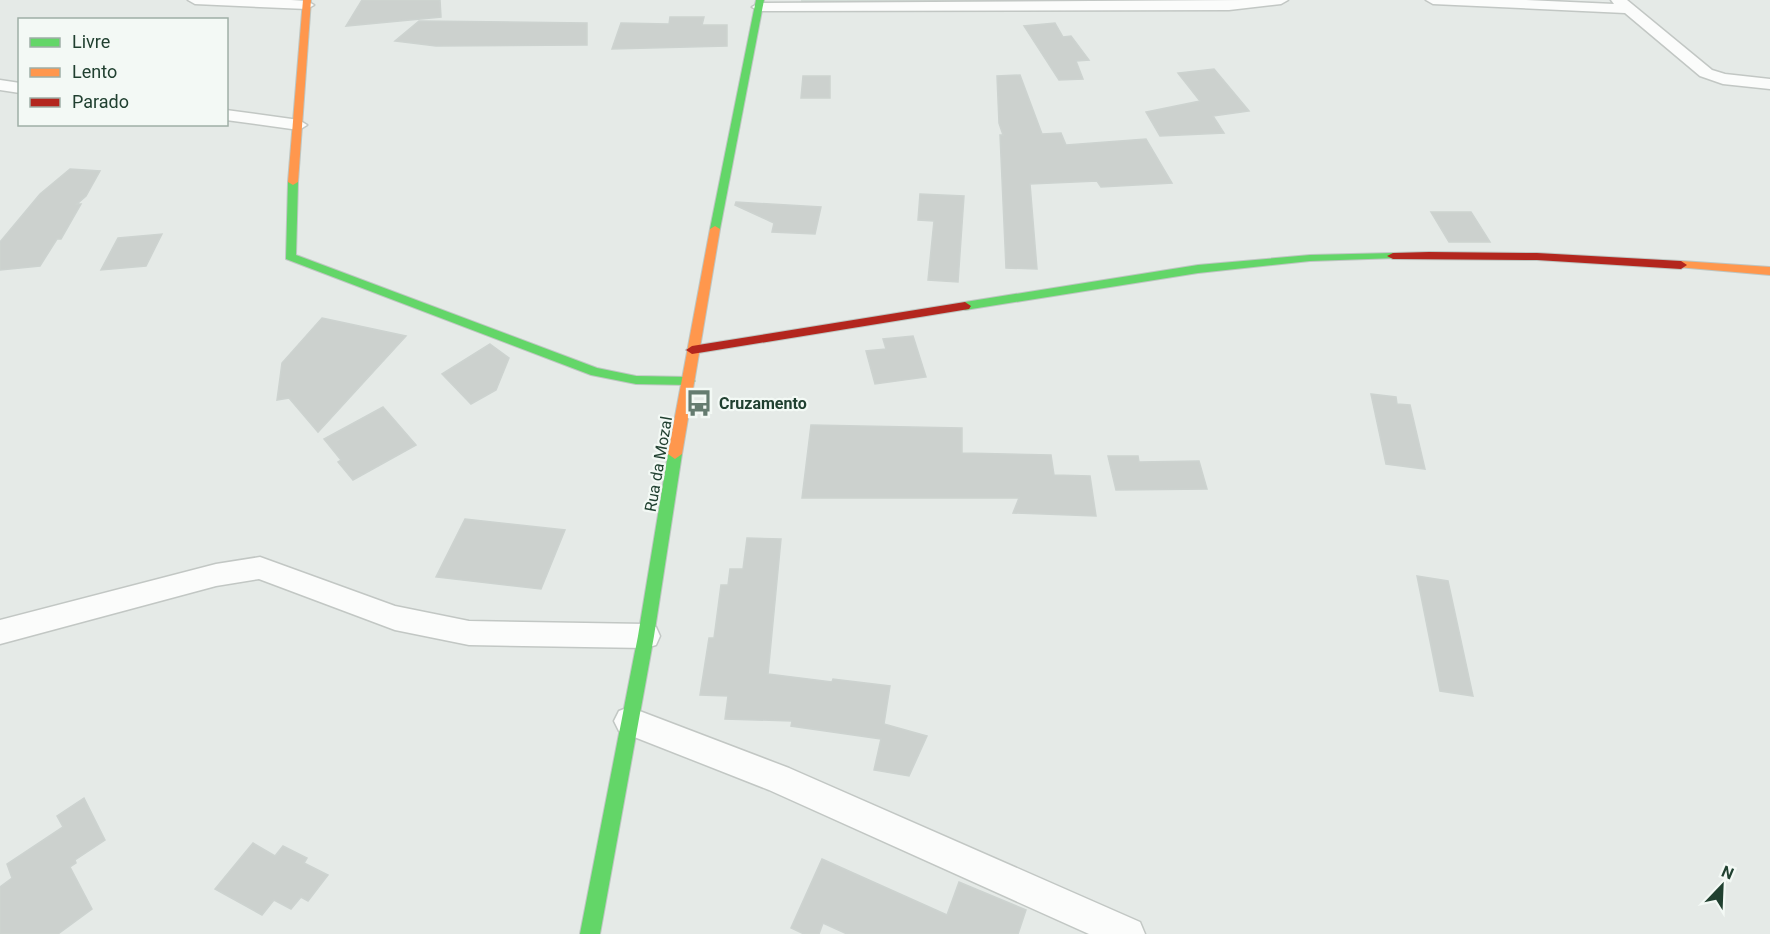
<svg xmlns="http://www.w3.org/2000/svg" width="1770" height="934" font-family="Roboto,sans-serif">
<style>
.built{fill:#d2dcd6}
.building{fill:#ccd1ce;stroke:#cdd3d0;stroke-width:1.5}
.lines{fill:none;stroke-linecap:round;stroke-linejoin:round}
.street-casing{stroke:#c2c7c4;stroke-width:3}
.fast-casing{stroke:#bec6c2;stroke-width:2}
.slow-casing{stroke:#bec6c2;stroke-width:2}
.jam-casing{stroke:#bec6c2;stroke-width:2}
.street{fill:#fbfcfb;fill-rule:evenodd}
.fast{fill:#63d668;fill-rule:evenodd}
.slow{fill:#ff974d;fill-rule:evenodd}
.jam{fill:#b3261e;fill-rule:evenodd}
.labels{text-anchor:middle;stroke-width:4.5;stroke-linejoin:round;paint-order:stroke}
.poi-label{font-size:16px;font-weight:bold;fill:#204030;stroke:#f3f9f5;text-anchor:start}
.street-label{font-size:16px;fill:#204030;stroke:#f3f9f5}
</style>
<rect width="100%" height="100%" fill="#e5eae7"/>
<path class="built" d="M 801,0 L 1007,0 L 1007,2 L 805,3 L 801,2 Z"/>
<g class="building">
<path d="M 362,0 L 440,0 L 441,17 L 346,26 Z"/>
<path d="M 670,17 L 704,17 L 702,25 L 727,25 L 727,46 L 612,49 L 621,23 L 669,24 Z"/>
<path d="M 419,21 L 587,23 L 587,45 L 436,46 L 395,41 Z"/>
<path d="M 1055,23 L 1063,37 L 1071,36 L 1089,60 L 1076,61 L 1083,79 L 1059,80 L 1024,26 Z"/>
<path d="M 1214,69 L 1249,111 L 1213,116 L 1224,133 L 1160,136 L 1146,112 L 1200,101 L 1178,73 Z"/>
<path d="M 1020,75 L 1042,134 L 1061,133 L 1066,145 L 1146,139 L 1172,183 L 1101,187 L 1097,181 L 1030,184 L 1037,269 L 1006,268 L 1000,135 L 1003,135 L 999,123 L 997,76 Z"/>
<path d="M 803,76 L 830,76 L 830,98 L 801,98 Z"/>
<path d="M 70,169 L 100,171 L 86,196 L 77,204 L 81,204 L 61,239 L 57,239 L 40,266 L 0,270 L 0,242 L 40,194 Z"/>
<path d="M 920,194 L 964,196 L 958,282 L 928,280 L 934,221 L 918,220 Z"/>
<path d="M 736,202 L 821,207 L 815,234 L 772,232 L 774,223 L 735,205 Z"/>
<path d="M 1431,212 L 1471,212 L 1490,242 L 1449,242 Z"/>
<path d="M 162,234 L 146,266 L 101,270 L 118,238 Z"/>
<path d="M 322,318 L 406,336 L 318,432 L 289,398 L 277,400 L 282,363 Z"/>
<path d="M 913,336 L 926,377 L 875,384 L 866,351 L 886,349 L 883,339 Z"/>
<path d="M 490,344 L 509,358 L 496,390 L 471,404 L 442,374 Z"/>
<path d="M 1371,394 L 1396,397 L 1397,404 L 1410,405 L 1425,469 L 1386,464 Z"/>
<path d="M 383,407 L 416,445 L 353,480 L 338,462 L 341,460 L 324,439 Z"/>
<path d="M 811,425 L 962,428 L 962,453 L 1051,455 L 1054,475 L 1090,476 L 1096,516 L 1013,513 L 1019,498 L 802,498 Z"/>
<path d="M 1108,456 L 1138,456 L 1139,462 L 1199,461 L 1207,489 L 1116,490 Z"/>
<path d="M 465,519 L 565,530 L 541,589 L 436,577 Z"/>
<path d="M 747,538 L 781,539 L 768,674 L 832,682 L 833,679 L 890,686 L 884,724 L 927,736 L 909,776 L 874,770 L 881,739 L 791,726 L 792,721 L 725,719 L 728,696 L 700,695 L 709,638 L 714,638 L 721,585 L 728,585 L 730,569 L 743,569 Z"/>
<path d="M 1417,576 L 1448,581 L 1473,696 L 1440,691 Z"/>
<path d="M 84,798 L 105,840 L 75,860 L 76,863 L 70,867 L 92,909 L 58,934 L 0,934 L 0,887 L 12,878 L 7,864 L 63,827 L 57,816 Z"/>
<path d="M 253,843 L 275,856 L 283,846 L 307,858 L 304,863 L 328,875 L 308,901 L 301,897 L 291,909 L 274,900 L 262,915 L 215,889 Z"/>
<path d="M 822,859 L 947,915 L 959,882 L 1026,910 L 1018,934 L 847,934 L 823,923 L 819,934 L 804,934 L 791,928 Z"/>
</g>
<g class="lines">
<defs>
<g id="street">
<path d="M 188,0 L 291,0 L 307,1 L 314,5 L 307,9 L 195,4 Z"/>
<path d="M 1244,0 L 1288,0 L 1281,4 L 1229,10 L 759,11 L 752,7 L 759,3 Z"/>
<path d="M 1426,0 L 1526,0 L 1614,4 L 1611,0 L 1627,0 L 1712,70 L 1725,74 L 1770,79 L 1770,89 L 1723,84 L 1700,76 L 1625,13 L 1433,4 Z"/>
<path d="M 0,80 L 20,83 L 20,93 L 0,90 Z"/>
<path d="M 226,110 L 299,120 L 307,125 L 299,130 L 226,120 Z"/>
<path d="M 260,557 L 395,606 L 469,621 L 646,624 L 656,627 L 660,636 L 656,645 L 646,648 L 469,645 L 395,630 L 259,579 L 216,586 L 0,644 L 0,620 L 216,564 Z"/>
<path d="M 629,707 L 789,768 L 1140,922 L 1145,934 L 1089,934 L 769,790 L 619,731 L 614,721 L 619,711 Z"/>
</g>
<g id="fast">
<path d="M 756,0 L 764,0 L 720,229 L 715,232 L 710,229 Z"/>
<path d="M 293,179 L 298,182 L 296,255 L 597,368 L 636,376 L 689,377 L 695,381 L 689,385 L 636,384 L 591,375 L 286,259 L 288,182 Z"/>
<path d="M 1393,253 L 1399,256 L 1397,258 L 1310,261 L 1198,273 L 965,310 L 959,306 L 965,302 L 1198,265 L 1310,255 Z"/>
<path d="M 675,449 L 682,454 L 654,636 L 600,934 L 580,934 L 638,636 L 668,454 Z"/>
</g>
<g id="slow">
<path d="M 303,0 L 311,0 L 298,182 L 293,185 L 288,182 Z"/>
<path d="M 715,226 L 720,229 L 682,454 L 675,459 L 668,454 L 710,229 Z"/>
<path d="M 1681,261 L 1770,267 L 1770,275 L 1677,267 L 1677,263 Z"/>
</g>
<g id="jam">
<path d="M 1429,252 L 1537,253 L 1681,261 L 1687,265 L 1681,269 L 1537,260 L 1393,259 L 1387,256 L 1393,253 Z"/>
<path d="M 965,302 L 971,306 L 969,309 L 692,354 L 686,350 L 692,346 Z"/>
</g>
</defs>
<use href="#street" class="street-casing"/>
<use href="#fast" class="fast-casing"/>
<use href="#slow" class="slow-casing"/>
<use href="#jam" class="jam-casing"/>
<use href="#street" class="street"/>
<use href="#fast" class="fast"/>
<use href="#slow" class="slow"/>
<use href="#jam" class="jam"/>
</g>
<defs>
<symbol id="bus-bare" viewBox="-9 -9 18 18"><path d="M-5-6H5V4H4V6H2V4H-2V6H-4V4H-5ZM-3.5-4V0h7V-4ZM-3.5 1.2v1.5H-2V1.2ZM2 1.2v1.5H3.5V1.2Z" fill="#657c70" stroke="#f3f9f5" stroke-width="2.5" paint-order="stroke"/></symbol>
</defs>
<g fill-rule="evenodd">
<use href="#bus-bare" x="680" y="384" width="38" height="38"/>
</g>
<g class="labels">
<g class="poi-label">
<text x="719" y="409">Cruzamento</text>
</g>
<g class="street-label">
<text transform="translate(658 464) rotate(-80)" y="6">Rua da Mozal</text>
</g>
</g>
<rect x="18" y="18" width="210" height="108" fill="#f3f9f5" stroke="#9fafa6" stroke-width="1.5"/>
<rect x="30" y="38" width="30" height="9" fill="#63d668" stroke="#9fafa6" stroke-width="1.5"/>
<text x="72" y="48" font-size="18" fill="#204030">Livre</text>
<rect x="30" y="68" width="30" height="9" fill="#ff974d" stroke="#9fafa6" stroke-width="1.5"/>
<text x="72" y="78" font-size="18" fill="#204030">Lento</text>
<rect x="30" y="98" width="30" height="9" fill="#b3261e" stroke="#9fafa6" stroke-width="1.5"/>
<text x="72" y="108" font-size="18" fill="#204030">Parado</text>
<g transform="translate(1722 886) rotate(23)" stroke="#f3f9f5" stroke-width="4.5" paint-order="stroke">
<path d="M0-4.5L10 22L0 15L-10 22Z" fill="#204030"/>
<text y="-9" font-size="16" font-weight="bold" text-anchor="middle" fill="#204030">N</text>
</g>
</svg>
